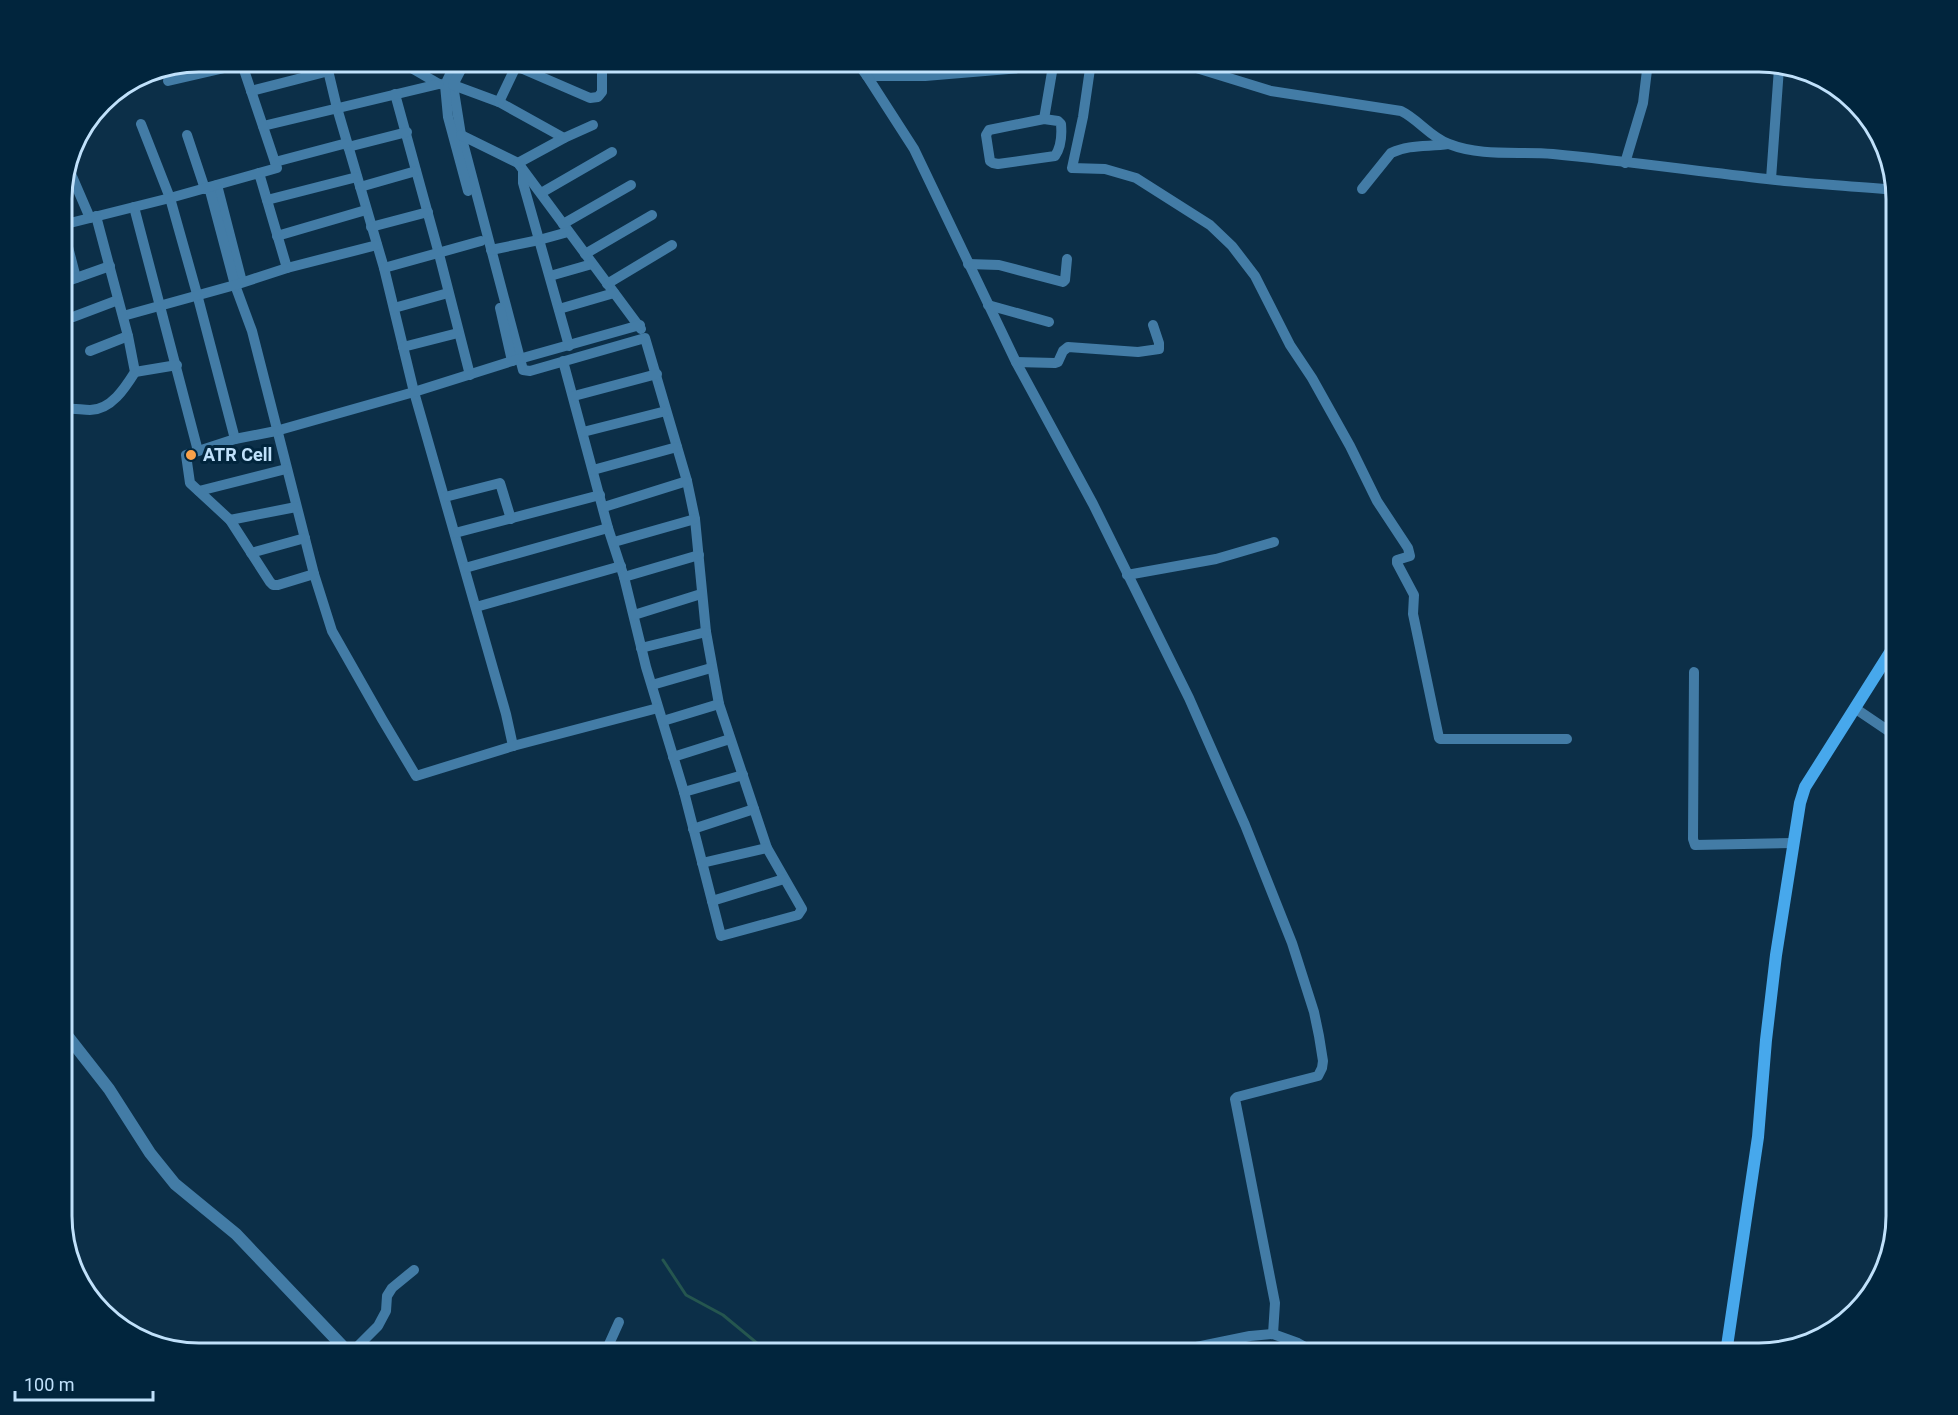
<svg xmlns="http://www.w3.org/2000/svg" width="1958" height="1415" font-family="Roboto,sans-serif">
<style>
.lines{fill:none;stroke-linecap:round;stroke-linejoin:round}
.stream{stroke:#25564f;stroke-width:3}
.minor{stroke:#437ca6;stroke-width:10}
.tertiary{stroke:#437ca6;stroke-width:12}
.secondary{stroke:#47a8ec;stroke-width:12}
.poi-dot{fill:#f8a14a;stroke:#01253d;stroke-width:2}
.labels{text-anchor:middle;stroke-width:6;stroke-linejoin:round;paint-order:stroke}
.poi-label{font-size:18px;font-weight:bold;fill:#c0e1fb;stroke:#01253d;text-anchor:start}
.rim{fill:none;stroke:#c0e1fb;stroke-width:3}
</style>
<rect width="100%" height="100%" fill="#0c2f48"/>
<g class="lines">
<path class="stream" d="M 663,1260 L 686,1295 L 723,1315 L 769,1353"/>
<g class="minor">
<path d="M 326,62 L 337,108 L 384,268 L 414,392 L 506,714 L 513,746"/>
<path d="M 401,62 L 439,84 L 453,85 L 461,135 L 523,370 L 530,371 L 645,338 L 687,481 L 695,519 L 706,632 L 719,704 L 767,848 L 802,909 L 798,915 L 721,936 L 684,792 L 646,667 L 624,577 L 608,528 L 563,361"/>
<path d="M 456,62 L 445,85 L 448,117 L 468,191"/>
<path d="M 465,62 L 453,85 L 499,102 L 564,138"/>
<path d="M 857,62 L 867,76 L 925,76 L 1090,62"/>
<path d="M 1091,62 L 1083,117 L 1072,168 L 1105,169 L 1136,178 L 1210,225 L 1232,246 L 1255,276 L 1290,345 L 1312,378 L 1350,446 L 1377,501 L 1408,548 L 1410,556 L 1397,560 L 1397,563 L 1414,595 L 1413,614 L 1439,738 L 1440,739 L 1567,739"/>
<path d="M 1177,62 L 1271,91 L 1401,111 C 1418,119 1430,137 1449,144 C 1482,157 1519,151 1553,154 C 1625,161 1696,171 1767,179 C 1809,184 1852,186 1894,190"/>
<path d="M 516,66 L 590,98 L 598,97 L 602,92 L 602,62"/>
<path d="M 867,76 L 914,149 L 1016,362 L 1093,504 L 1189,698 L 1245,825 L 1292,943 L 1314,1012 L 1319,1036 L 1323,1061 L 1322,1068 L 1318,1076 L 1237,1097 L 1235,1099 L 1275,1303 L 1273,1334"/>
<path d="M 168,81 L 242,64 L 241,62"/>
<path d="M 251,91 L 329,71"/>
<path d="M 395,94 L 439,254 L 470,375"/>
<path d="M 499,102 L 518,62"/>
<path d="M 1044,119 L 1058,121 L 1061,124 C 1062,135 1061,147 1055,156 L 998,164 L 993,163 L 990,161 L 986,135 L 989,130 L 1044,119 L 1053,66"/>
<path d="M 141,124 L 170,198 L 197,294 L 235,439"/>
<path d="M 263,126 L 439,84"/>
<path d="M 187,135 L 205,189"/>
<path d="M 461,135 L 518,163 L 641,329"/>
<path d="M 348,147 L 407,132"/>
<path d="M 275,162 L 347,143"/>
<path d="M 518,163 L 564,138 L 593,125"/>
<path d="M 1625,163 L 1643,103 L 1648,62"/>
<path d="M 68,167 L 90,218"/>
<path d="M 523,172 L 523,183 L 569,346"/>
<path d="M 259,173 L 287,268"/>
<path d="M 1771,179 L 1779,68"/>
<path d="M 217,185 L 242,282"/>
<path d="M 209,187 L 235,285 L 252,331 L 314,574 L 332,631 L 382,719 L 416,776 L 513,746 L 658,708"/>
<path d="M 360,187 L 416,171"/>
<path d="M 1362,189 L 1391,153 C 1409,144 1429,147 1448,144"/>
<path d="M 541,193 L 612,152"/>
<path d="M 267,200 L 357,177"/>
<path d="M 134,207 L 198,451"/>
<path d="M 563,224 L 631,185"/>
<path d="M 62,225 L 170,198 L 277,168 L 242,64"/>
<path d="M 371,227 L 428,212"/>
<path d="M 277,236 L 366,210"/>
<path d="M 67,243 L 76,278"/>
<path d="M 491,250 L 539,240 L 568,232"/>
<path d="M 585,254 L 652,215"/>
<path d="M 968,264 L 999,265 L 1063,282 L 1065,280 L 1067,259"/>
<path d="M 384,268 L 481,241"/>
<path d="M 550,276 L 592,264"/>
<path d="M 62,283 L 110,266"/>
<path d="M 607,284 L 672,245"/>
<path d="M 988,305 L 1049,322"/>
<path d="M 394,308 L 448,293"/>
<path d="M 500,308 L 512,361"/>
<path d="M 559,309 L 614,293"/>
<path d="M 123,316 L 235,285 L 287,268 L 377,245"/>
<path d="M 73,317 L 118,300"/>
<path d="M 403,347 L 458,333"/>
<path d="M 90,351 L 128,336"/>
<path d="M 1016,362 L 1055,363 L 1058,362 L 1063,351 L 1068,347 L 1138,352 L 1159,349 L 1159,343 L 1153,325"/>
<path d="M 135,372 L 177,365"/>
<path d="M 574,396 L 657,374"/>
<path d="M 62,410 C 71,407 80,410 90,410 C 111,410 125,388 135,372 L 128,336 L 96,216"/>
<path d="M 583,432 L 666,411"/>
<path d="M 593,470 L 677,447"/>
<path d="M 199,491 L 286,469"/>
<path d="M 445,497 L 500,483 L 511,519"/>
<path d="M 604,507 L 687,481"/>
<path d="M 230,520 L 296,507"/>
<path d="M 455,533 L 600,495"/>
<path d="M 614,542 L 695,519"/>
<path d="M 251,553 L 305,538"/>
<path d="M 465,568 L 608,528"/>
<path d="M 314,574 L 278,585 L 273,585 L 270,582 L 230,520 L 190,483 L 186,455 L 235,439 L 276,431 L 414,392 L 512,361 L 640,325"/>
<path d="M 1127,575 L 1216,559 L 1274,542"/>
<path d="M 624,577 L 699,555"/>
<path d="M 476,607 L 621,566"/>
<path d="M 634,615 L 701,594"/>
<path d="M 641,648 L 706,632"/>
<path d="M 1694,672 L 1693,839 L 1695,845 L 1794,843"/>
<path d="M 652,685 L 711,668"/>
<path d="M 1856,709 L 1896,736"/>
<path d="M 663,721 L 719,704"/>
<path d="M 673,757 L 730,739"/>
<path d="M 684,792 L 743,775"/>
<path d="M 693,829 L 754,809"/>
<path d="M 702,863 L 767,848"/>
<path d="M 712,901 L 784,879"/>
<path d="M 351,1353 L 378,1326 L 386,1311 L 387,1296 L 392,1288 L 414,1270"/>
<path d="M 605,1353 L 619,1322"/>
<path d="M 1167,1353 L 1250,1336 L 1273,1334 L 1298,1343 L 1316,1353"/>
</g>
<path class="tertiary" d="M 62,1029 L 109,1089 L 150,1153 L 175,1184 L 236,1234 L 349,1353"/>
<path class="secondary" d="M 1726,1353 L 1758,1137 L 1766,1040 L 1776,955 L 1800,803 L 1805,787 L 1896,643"/>
</g>
<circle class="poi-dot" cx="191" cy="455" r="6"/>
<g class="labels">
<g class="poi-label">
<text x="203" y="461">ATR Cell</text>
</g>
</g>
<path d="M0 0H1958V1415H0ZM199 72H1759A127 127 0 0 1 1886 199V1216A127 127 0 0 1 1759 1343H199A127 127 0 0 1 72 1216V199A127 127 0 0 1 199 72Z" fill="#01253d" fill-rule="evenodd"/>
<path class="rim" d="M199 72H1759A127 127 0 0 1 1886 199V1216A127 127 0 0 1 1759 1343H199A127 127 0 0 1 72 1216V199A127 127 0 0 1 199 72Z"/>
<path d="M15 1391v9h138v-9" fill="none" stroke="#c0e1fb" stroke-width="3"/>
<text x="24" y="1391" font-size="18" fill="#c0e1fb" stroke="#01253d" stroke-width="4.5" paint-order="stroke">100 m</text>
</svg>
